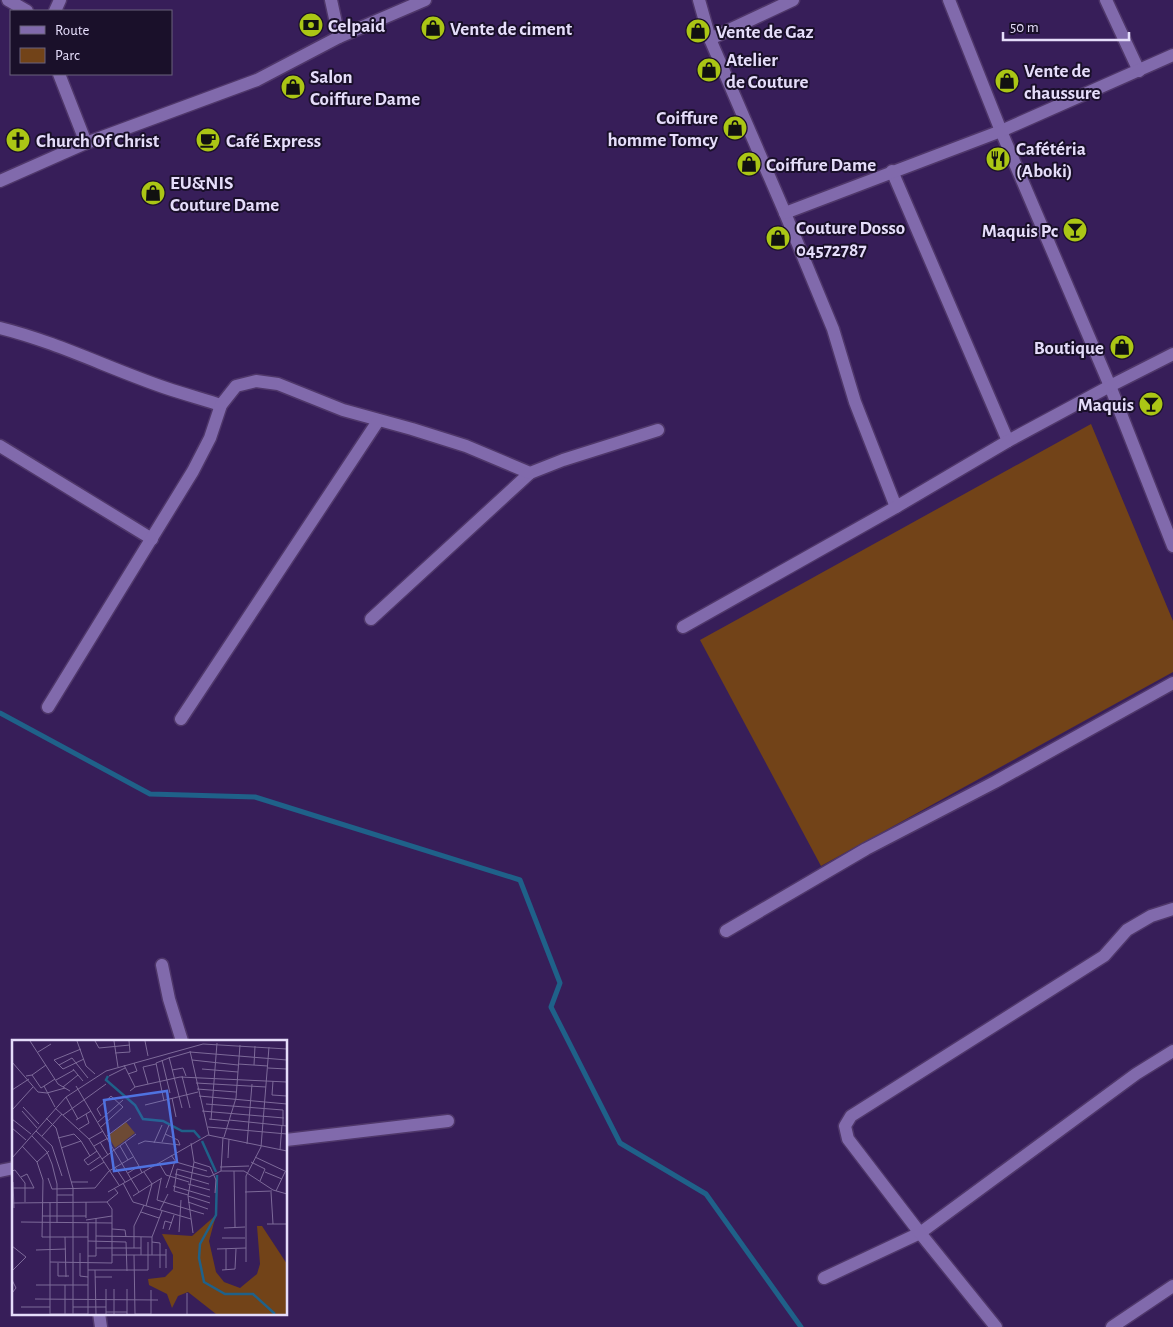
<svg xmlns="http://www.w3.org/2000/svg" width="1173" height="1327" font-family="'Alegreya Sans',sans-serif">
<style>
.green{fill:#724318}
.lines{fill:none;stroke-linecap:round;stroke-linejoin:round}
.stream{stroke:#1f6189;stroke-width:5}
.minor-casing{stroke:#4f376a;stroke-width:15}
.minor{stroke:#816aac;stroke-width:12}
.labels{text-anchor:middle;stroke-width:4;stroke-linejoin:round;paint-order:stroke}
.poi-label{font-size:19px;font-weight:bold;fill:#e5ddfa;stroke:#1a102a;text-anchor:start}
.inset-river{fill:none;stroke:#1f6189;stroke-width:2.5}
.inset-road{fill:none;stroke:#7d6a99;stroke-width:1}
.view{fill:#4f72e0;fill-opacity:0.15;stroke:#4f72e0;stroke-width:2.5}
.inset-edge{fill:none;stroke:#e5ddfa;stroke-width:2.5}
</style>
<rect width="100%" height="100%" fill="#371e59"/>
<path class="green" d="M 1091,424 L 1173,621 L 1173,672 L 821,866 L 700,640 Z"/>
<g class="lines">
<path class="stream" d="M 0,713 L 150,794 L 255,797 L 520,880 L 560,983 L 551,1007 L 620,1143 L 706,1194 L 801,1327"/>
<defs>
<g id="minor">
<path d="M 8,0 L 27,11"/>
<path d="M 331,0 L 339,37"/>
<path d="M 699,0 L 710,39 L 793,0"/>
<path d="M 949,0 L 1001,131 L 1110,386 L 1173,546"/>
<path d="M 1106,0 L 1139,71"/>
<path d="M 55,11 L 60,0"/>
<path d="M 710,39 L 785,213 L 833,329 L 855,402 L 896,507"/>
<path d="M 59,74 L 86,143"/>
<path d="M 892,171 L 1008,441"/>
<path d="M 0,181 L 86,143 L 257,80 L 339,37 L 425,0"/>
<path d="M 785,213 L 1001,131 L 1173,55"/>
<path d="M 0,328 C 57,342 110,369 166,388 C 184,394 202,399 221,405"/>
<path d="M 0,446 L 152,539"/>
<path d="M 371,619 L 530,473"/>
<path d="M 683,627 L 896,507 L 1008,441 L 1110,386 L 1173,354"/>
<path d="M 48,707 L 193,471 L 210,438 L 221,405 L 236,386 L 256,381 L 278,384 L 343,410 L 412,429 L 466,446 L 530,473 L 563,460 L 658,430"/>
<path d="M 181,719 L 378,421"/>
<path d="M 726,931 L 866,849 L 995,782 L 1173,683"/>
<path d="M 162,965 L 169,999 L 182,1041"/>
<path d="M 286,1140 L 448,1121"/>
<path d="M 0,1171 L 14,1168"/>
<path d="M 824,1278 L 920,1233 L 1136,1074 L 1173,1051"/>
<path d="M 99,1313 L 101,1327"/>
<path d="M 996,1327 L 920,1233 L 848,1139 L 845,1126 L 851,1116 L 1104,956 L 1127,930 L 1151,916 L 1173,909"/>
<path d="M 1112,1327 L 1173,1286"/>
</g>
</defs>
<use href="#minor" class="minor-casing"/>
<use href="#minor" class="minor"/>
</g>
<defs>
<symbol id="bank-disc" viewBox="-11 -11 22 22"><circle r="9.5" fill="#abc615" stroke="#1a102a"/><path d="M-6-4H6V4H-6ZM0-2.3a2.3 2.3 0 1 0 0 4.6a2.3 2.3 0 1 0 0-4.6Z" fill="#111"/></symbol>
<symbol id="shop-disc" viewBox="-11 -11 22 22"><circle r="9.5" fill="#abc615" stroke="#1a102a"/><path d="M-5-2.5h2.3a2.7 3.5 0 0 1 5.4 0H5L5.5 6h-11ZM-1.5-2.5h3a1.5 2.3 0 0 0-3 0Z" fill="#111"/></symbol>
<symbol id="church-disc" viewBox="-11 -11 22 22"><circle r="9.5" fill="#abc615" stroke="#1a102a"/><path d="M-1.2-6h2.4v3.5h3.3v2.4h-3.3V6h-2.4V-.1h-3.3v-2.4h3.3Z" fill="#111"/></symbol>
<symbol id="cafe-disc" viewBox="-11 -11 22 22"><circle r="9.5" fill="#abc615" stroke="#1a102a"/><path d="M-5.5-4.5H6V0H3Q3 3.5 0 3.5H-2.5Q-5.5 3.5-5.5 0ZM3-3.2v2h1.7v-2ZM-6 4.5H4V6H-6Z" fill="#111"/></symbol>
<symbol id="restaurant-disc" viewBox="-11 -11 22 22"><circle r="9.5" fill="#abc615" stroke="#1a102a"/><path d="M-5-6h1v4h1v-4h1v4h1v-4h1v5L-1.5 .5V6h-2V.5L-5-1ZM5-6V6H3V1.5H1.5Q1.5-4 5-6Z" fill="#111"/></symbol>
<symbol id="bar-disc" viewBox="-11 -11 22 22"><circle r="9.5" fill="#abc615" stroke="#1a102a"/><path d="M-6-5H6L.8 .8V4.5H3.5V6h-7V4.5H-.8V.8Z" fill="#111"/></symbol>
</defs>
<g fill-rule="evenodd">
<use href="#bank-disc" x="297" y="11" width="28" height="28"/>
<use href="#shop-disc" x="419" y="14" width="28" height="28"/>
<use href="#shop-disc" x="684" y="17" width="28" height="28"/>
<use href="#shop-disc" x="695" y="56" width="28" height="28"/>
<use href="#shop-disc" x="993" y="67" width="28" height="28"/>
<use href="#shop-disc" x="279" y="73" width="28" height="28"/>
<use href="#shop-disc" x="721" y="114" width="28" height="28"/>
<use href="#church-disc" x="4" y="126" width="28" height="28"/>
<use href="#cafe-disc" x="194" y="126" width="28" height="28"/>
<use href="#restaurant-disc" x="984" y="145" width="28" height="28"/>
<use href="#shop-disc" x="735" y="150" width="28" height="28"/>
<use href="#shop-disc" x="139" y="179" width="28" height="28"/>
<use href="#bar-disc" x="1061" y="216" width="28" height="28"/>
<use href="#shop-disc" x="764" y="224" width="28" height="28"/>
<use href="#shop-disc" x="1108" y="333" width="28" height="28"/>
<use href="#bar-disc" x="1137" y="390" width="28" height="28"/>
</g>
<g class="labels">
<g class="poi-label">
<text x="328" y="32">Celpaid</text>
<text x="450" y="35">Vente de ciment</text>
<text x="716" y="38">Vente de Gaz</text>
<text x="726" y="66">Atelier<tspan x="726" dy="22">de Couture</tspan></text>
<text x="1024" y="77">Vente de<tspan x="1024" dy="22">chaussure</tspan></text>
<text x="310" y="83">Salon<tspan x="310" dy="22">Coiffure Dame</tspan></text>
<text x="718" y="124" text-anchor="end">Coiffure<tspan x="718" dy="22">homme Tomcy</tspan></text>
<text x="36" y="147">Church Of Christ</text>
<text x="226" y="147">Café Express</text>
<text x="1016" y="155">Cafétéria<tspan x="1016" dy="22">(Aboki)</tspan></text>
<text x="766" y="171">Coiffure Dame</text>
<text x="170" y="189">EU&amp;NIS<tspan x="170" dy="22">Couture Dame</tspan></text>
<text x="796" y="234">Couture Dosso<tspan x="796" dy="22">04572787</tspan></text>
<text x="1058" y="237" text-anchor="end">Maquis Pc</text>
<text x="1104" y="354" text-anchor="end">Boutique</text>
<text x="1134" y="411" text-anchor="end">Maquis</text>
</g>
</g>
<g transform="translate(12 1040)">
<rect width="275" height="275" fill="#371e59"/>
<path d="M 114,82 L 123,93 L 103,108 L 96,96 ZM 204,175 L 197,201 L 204,232 L 212,242 L 228,248 L 245,234 L 248,224 L 245,186 L 250,186 L 275,224 L 275,274 L 204,274 L 176,252 L 166,256 L 160,268 L 155,254 L 137,245 L 136,239 L 153,237 L 161,229 L 161,215 L 150,194 L 180,196 Z" fill="#724318"/>
<path class="inset-river" d="M 96,36 L 94,40 L 123,65 L 131,79 L 151,81 L 170,91 L 182,91 L 188,98M 190,101 L 204,132M 205,135 L 204,175 L 188,204 L 187,218 L 192,242 L 213,254 L 241,254 L 263,274"/>
<path class="inset-road" d="M 18,1 L 46,44 L 58,51M 65,1 L 74,26 L 83,34M 83,1 L 87,8 L 118,5M 102,1 L 106,27M 133,1 L 136,16M 69,9 L 42,20 L 51,29 L 72,19M 178,11 L 197,95M 26,12 L 39,4M 103,13 L 118,12 L 117,1M 157,17 L 170,68M 150,20 L 158,53M 180,20 L 226,25M 0,22 L 26,52 L 35,53 L 53,48M 226,24 L 256,26M 47,25 L 60,18 L 76,38M 112,25 L 123,47M 242,25 L 243,6M 256,28 L 275,29M 61,29 L 71,41M 190,29 L 226,32M 160,30 L 171,28 L 174,36M 116,34 L 125,31 L 122,23M 20,35 L 34,25M 14,36 L 20,35 L 29,48 L 43,39M 97,36 L 113,28M 170,36 L 178,68M 44,40 L 62,30M 261,41 L 260,55 L 275,56M 184,43 L 254,47M 136,44 L 131,27 L 144,24M 32,46 L 43,67M 64,46 L 119,139 L 196,95 L 275,111M 51,47 L 66,35M 185,49 L 224,52M 0,50 L 17,39M 118,51 L 123,47 L 168,37 L 275,42M 187,56 L 275,64M 54,57 L 66,79M 160,58 L 164,77M 152,61 L 144,23 L 157,18 L 178,12 L 275,20M 194,64 L 271,70 L 271,85M 133,65 L 186,52M 11,67 L 27,84M 43,68 L 77,99 L 107,145M 1,69 L 21,47M 10,71 L 25,88M 190,71 L 272,78M 51,75 L 94,44M 89,76 L 85,69 L 99,56 L 111,67 L 89,87M 34,78 L 44,88 L 61,148 L 61,274M 0,79 L 19,94M 197,79 L 217,81M 64,80 L 79,71M 199,80 L 205,3M 217,80 L 275,86M 86,82 L 111,60M 196,87 L 275,94M 0,88 L 14,100M 67,89 L 77,83 L 74,74M 24,91 L 40,106 L 50,136M 153,94 L 166,100 L 168,105M 20,96 L 35,112 L 40,124 L 45,144 L 45,183M 30,96 L 50,74M 95,96 L 119,78M 212,97 L 224,58 L 228,5M 46,98 L 62,94 L 69,101M 77,99 L 91,91M 88,102 L 96,115M 113,102 L 127,126M 150,102 L 157,85M 142,103 L 150,85M 179,103 L 182,122 L 176,156 L 181,193M 126,104 L 133,101 L 168,105M 235,104 L 240,44M 10,106 L 25,122 L 31,140 L 30,197 L 76,197M 82,106 L 96,98M 108,106 L 116,120M 49,108 L 69,101 L 78,116M 268,110 L 270,85M 85,111 L 72,120 L 76,125 L 89,116M 159,115 L 164,122 L 195,131M 243,117 L 275,132M 0,118 L 54,57 L 94,31 L 191,4 L 275,9M 216,118 L 217,99M 90,119 L 124,94M 25,122 L 37,111M 182,122 L 198,127 L 204,140 L 203,153M 239,122 L 253,129 L 248,141M 147,123 L 154,135 L 177,142M 103,127 L 113,142M 208,127 L 237,126M 0,131 L 3,130 L 13,143 L 13,162M 78,131 L 92,122M 209,131 L 211,97M 222,131 L 223,187M 132,132 L 140,144 L 150,138M 253,132 L 270,139M 116,133 L 127,126 L 130,133M 163,134 L 197,144M 36,138 L 40,149 L 83,148 L 97,131 L 121,117M 149,139 L 145,160 L 192,174M 1,142 L 2,168M 59,142 L 76,142M 111,143 L 121,162 L 179,179M 176,144 L 198,150M 161,146 L 198,157M 0,148 L 22,148 L 15,134 L 9,137M 154,148 L 163,121M 264,151 L 273,132M 96,152 L 119,139 L 127,152M 233,152 L 260,151M 259,152 L 261,184M 45,155 L 61,155M 176,155 L 162,151 L 165,129 L 197,137 L 209,131 L 232,131 L 261,150 L 275,154M 121,156 L 140,144 L 134,166M 176,156 L 198,163M 95,162 L 106,153 L 102,148M 176,162 L 196,169M 0,163 L 95,162 L 100,169 L 100,223 L 38,222M 148,170 L 156,154M 129,172 L 147,178M 30,176 L 74,176M 74,178 L 74,162M 74,180 L 100,176M 9,182 L 100,183M 76,183 L 76,274M 255,184 L 275,184M 212,188 L 233,187M 100,189 L 113,190 L 114,197M 151,189 L 153,181 L 160,183M 157,190 L 162,175M 167,192 L 169,160M 84,196 L 140,197 L 140,215M 53,197 L 54,237M 140,197 L 150,171M 210,198 L 233,198M 76,201 L 114,202 L 115,231M 140,202 L 148,203 L 148,228M 0,206 L 14,217 L 0,231M 84,208 L 129,208M 122,208 L 122,186 L 132,165M 205,209 L 234,208M 24,210 L 54,209M 68,213 L 68,236 L 76,237M 100,215 L 154,215M 122,215 L 123,274M 129,215 L 129,197M 76,216 L 84,216 L 84,178M 234,222 L 234,136 L 249,107 L 257,7M 46,223 L 46,236 L 57,236M 154,228 L 154,209M 76,230 L 136,230 L 136,202M 83,230 L 84,274M 210,230 L 223,229 L 224,209M 214,230 L 214,209M 83,237 L 100,237M 0,240 L 4,248 L 0,253M 24,245 L 76,245M 53,245 L 53,274M 94,249 L 94,274M 102,249 L 102,274M 115,249 L 115,274M 175,253 L 175,274M 23,259 L 146,260M 9,267 L 38,267M 61,267 L 94,267M 94,272 L 115,272M 38,274 L 38,162M 38,274 L 76,274M 123,274 L 139,274M 139,274 L 139,250"/>
<path class="view" d="M 155,51 L 165,122 L 102,131 L 92,60 Z"/>
<rect width="275" height="275" class="inset-edge"/>
</g>
<rect x="10" y="10" width="162" height="65" fill="#1a102a" stroke="#6b627d"/>
<rect x="20" y="26" width="25" height="8" fill="#816aac" stroke="#6b627d"/>
<text x="55" y="35" font-size="15" fill="#e5ddfa">Route</text>
<rect x="20" y="48" width="25" height="15" fill="#724318" stroke="#6b627d"/>
<text x="55" y="60" font-size="15" fill="#e5ddfa">Parc</text>
<path d="M1003 32v8h126v-8" fill="none" stroke="#e5ddfa" stroke-width="2.5"/>
<text x="1010" y="32" font-size="15" fill="#e5ddfa" stroke="#1a102a" stroke-width="4" paint-order="stroke">50 m</text>
</svg>
